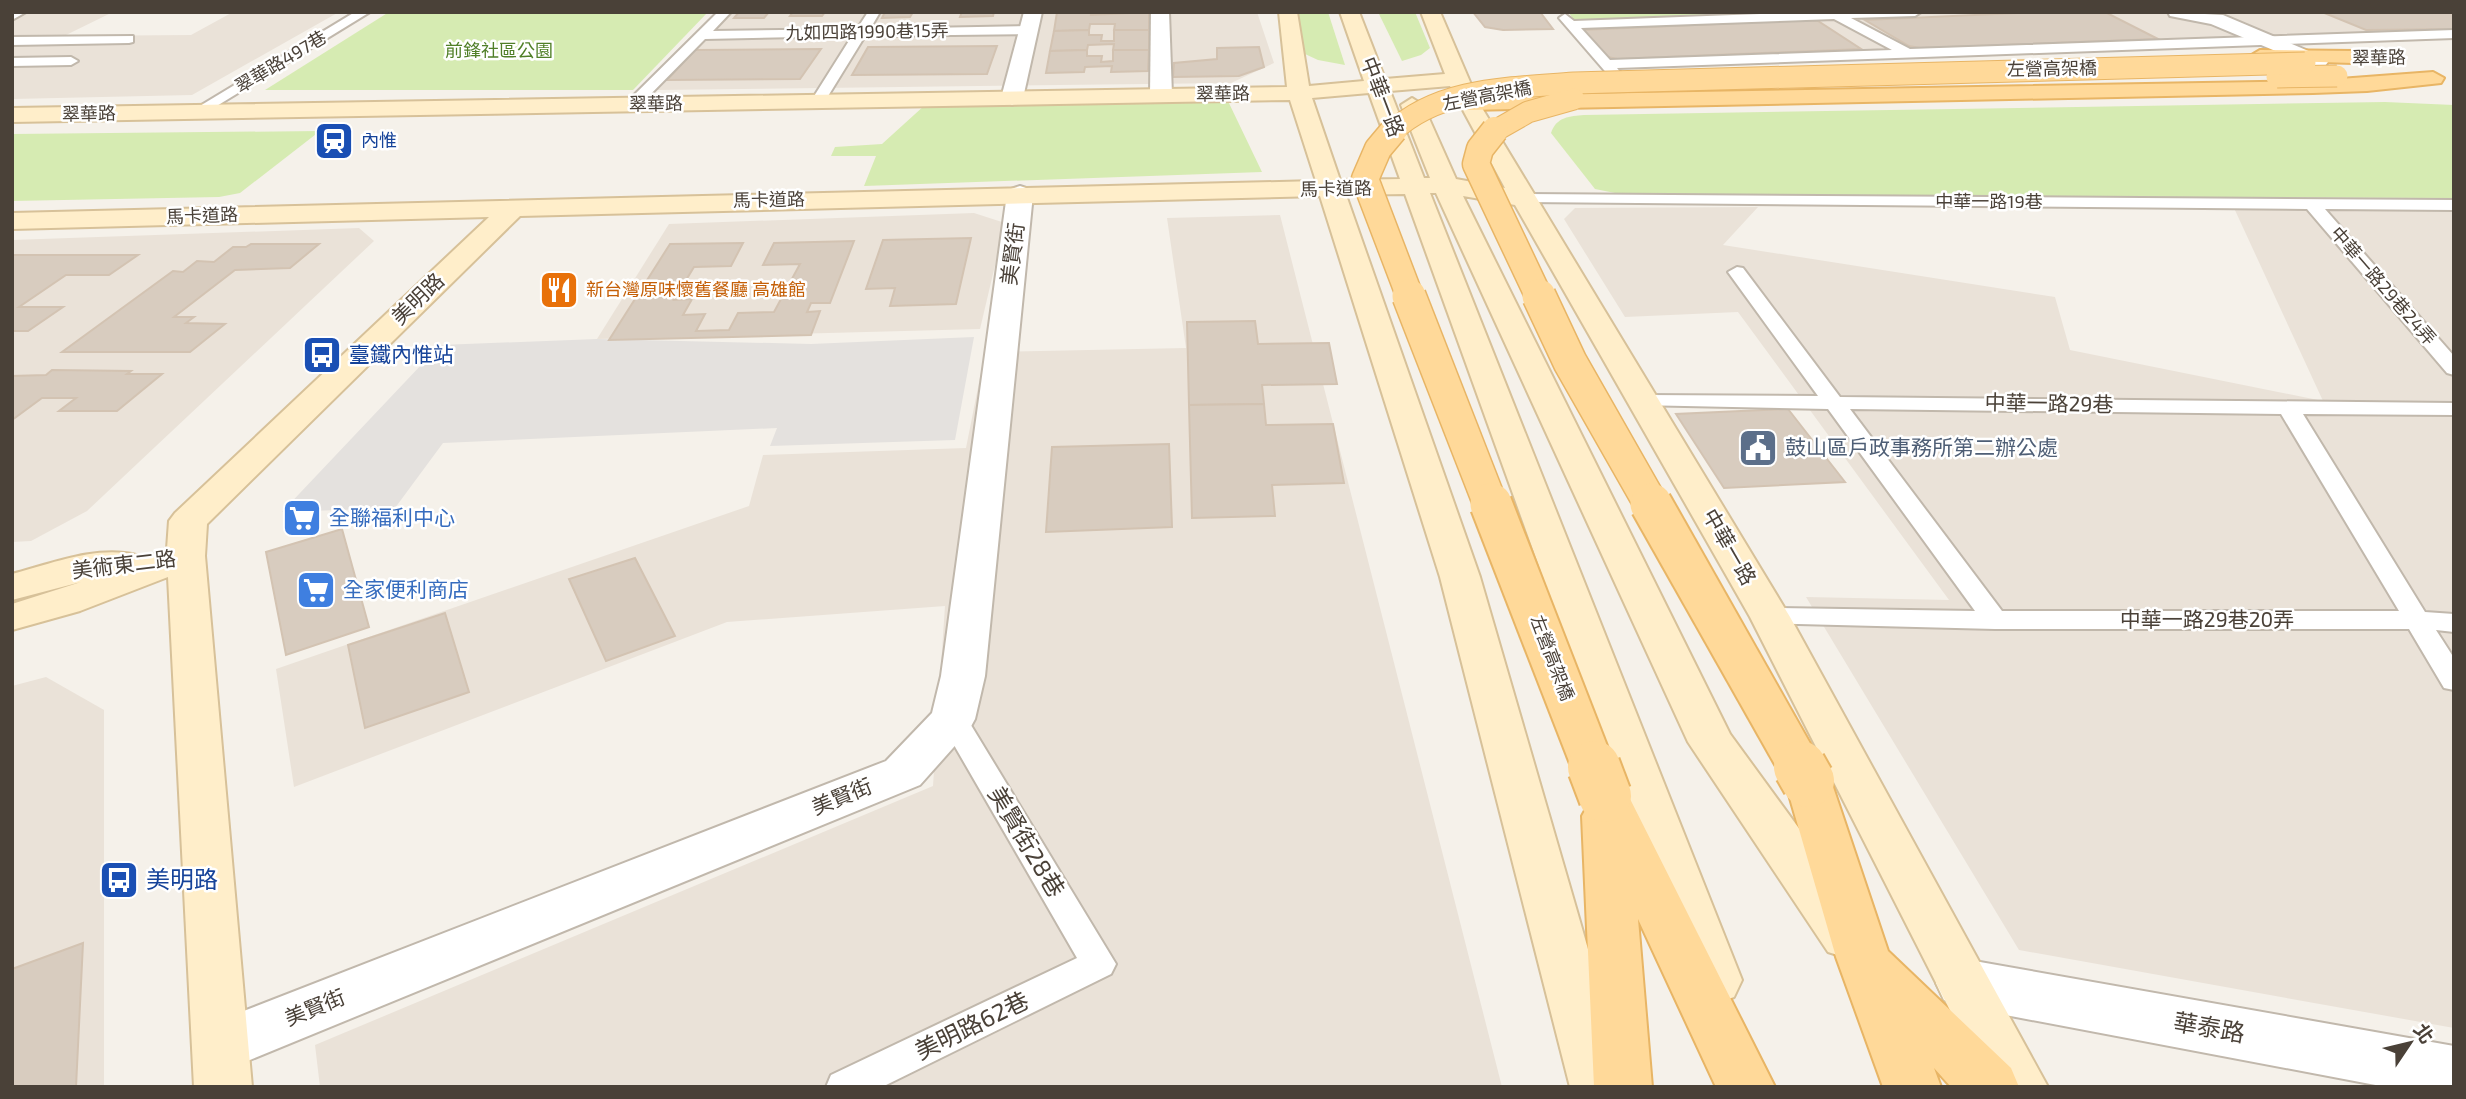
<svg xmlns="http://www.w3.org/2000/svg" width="2466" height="1099" font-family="'Exo 2','Noto Sans TC',sans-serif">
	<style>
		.residential { fill: #eae2d8 }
		.green { fill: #d6ebb2 }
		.parking { fill: #e4e1de }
		.building { fill: #d8ccbf; stroke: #d3c3b2; stroke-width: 2 }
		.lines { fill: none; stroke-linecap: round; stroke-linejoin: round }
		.lane-casing { stroke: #c1b8ac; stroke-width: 4 }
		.street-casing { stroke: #c1b8ac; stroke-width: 4 }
		.secondary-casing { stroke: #d7c199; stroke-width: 4 }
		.primary-casing { stroke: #e8b565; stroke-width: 4 }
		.lane { fill: #fff; fill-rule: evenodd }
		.street { fill: #fff; fill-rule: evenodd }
		.secondary { fill: #ffeeca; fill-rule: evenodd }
		.primary { fill: #ffd999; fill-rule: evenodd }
		.primary-bridge-far4-casing { stroke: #e8b565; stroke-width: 23; stroke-linecap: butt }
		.primary-bridge-far3-casing { stroke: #e8b565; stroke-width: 29; stroke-linecap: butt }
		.primary-bridge-far2-casing { stroke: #e8b565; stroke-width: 36; stroke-linecap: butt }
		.primary-bridge-far1-casing { stroke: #e8b565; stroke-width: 45; stroke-linecap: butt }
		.primary-bridge-casing { stroke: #e8b565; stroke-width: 56; stroke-linecap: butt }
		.primary-bridge-far4 { stroke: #ffd999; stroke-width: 21 }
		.primary-bridge-far3 { stroke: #ffd999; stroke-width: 26 }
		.primary-bridge-far2 { stroke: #ffd999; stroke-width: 33 }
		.primary-bridge-far1 { stroke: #ffd999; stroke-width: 41 }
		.primary-bridge { stroke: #ffd999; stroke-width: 52 }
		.labels { text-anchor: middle; stroke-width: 5; stroke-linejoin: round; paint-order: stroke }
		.far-street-label { font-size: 18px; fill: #4a4138; stroke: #fff }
		.far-park-label { font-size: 18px; fill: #507f28; stroke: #fff }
		.far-transit-label { font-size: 18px; fill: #164399; stroke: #fff; text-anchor: start }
		.far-food-label { font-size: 18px; fill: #c56008; stroke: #fff; text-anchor: start }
		.street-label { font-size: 21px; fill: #4a4138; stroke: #fff }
		.transit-label { font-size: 21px; fill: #164399; stroke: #fff; text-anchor: start }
		.service-label { font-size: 21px; fill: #4e5e75; stroke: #fff; text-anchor: start }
		.shop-label { font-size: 21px; fill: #366cbe; stroke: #fff; text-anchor: start }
		.near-street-label { font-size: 24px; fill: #4a4138; stroke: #fff }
		.near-transit-label { font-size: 24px; fill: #164399; stroke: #fff; text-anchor: start }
	</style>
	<rect width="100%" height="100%" fill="#f5f1ea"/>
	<g class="residential">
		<polygon points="12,12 113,12 64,36 191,35 233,12 339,12 192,95 12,99"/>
		<polygon points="733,12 1257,12 1274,63 1231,83 657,90"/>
		<polygon points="1573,12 2454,12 2454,36 1877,50 1614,61"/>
		<polygon points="2454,203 2454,1028 2019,950 1806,597 1949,600 1738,312 1625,317 1564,219 1575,208 1758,207 1723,245 2055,297 2070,350 2323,401 2234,208"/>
		<polygon points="974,213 1005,223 980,329 597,339 669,224"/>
		<polygon points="1280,215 1502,1087 320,1087 315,1045 933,786 945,606 727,622 294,787 276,669 749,506 763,455 966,448 985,352 1186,348 1167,218"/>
		<polygon points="359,228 374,241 87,511 31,541 12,542 12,240"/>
		<polygon points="46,677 104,710 104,1087 12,1087 12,686"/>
	</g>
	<g class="green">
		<polygon points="389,12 708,12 633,90 265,90"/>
		<polygon points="1295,12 1328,12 1345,65 1318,60 1305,54"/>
		<polygon points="1378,12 1415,12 1430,48 1421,55 1402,61"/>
		<polygon points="1628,12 1829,12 1576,23 1569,13"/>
		<polygon points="1227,99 1262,172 864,186 876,156 831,156 835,147 882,144 925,105"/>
		<path d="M2385 102 2454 105V198L1625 195 1595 189 1551 133C1556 117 1570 116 1584 115Z"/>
		<polygon points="320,131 240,193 219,197 12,201 12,134"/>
	</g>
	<polygon class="parking" points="974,337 955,440 770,446 777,428 443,443 395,508 282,512 440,345 597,339 811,344"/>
	<g class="building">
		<polygon points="739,12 769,12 764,18 734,18"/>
		<polygon points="793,12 825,12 822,16 790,16"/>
		<polygon points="885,12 913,12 910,17 882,18"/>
		<polygon points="962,12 994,12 993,16 960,17"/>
		<polygon points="1057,12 1092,12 1091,15 1149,12 1149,30 1114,30 1115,24 1090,24 1089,30 1054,31"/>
		<polygon points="1473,12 1540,12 1553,29 1503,30 1485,27"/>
		<polygon points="2038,12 2105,12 2158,39 1920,48 1909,46 1865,20"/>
		<polygon points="2322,12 2454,12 2454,29 2366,30"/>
		<polygon points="1809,20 1818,21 1861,49 1617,59 1608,57 1581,30"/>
		<polygon points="1089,30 1089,35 1102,35 1101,41 1114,41 1114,30 1149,30 1149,50 1113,50 1114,44 1088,45 1087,50 1050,51 1054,31"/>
		<polygon points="997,46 987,74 852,75 868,47"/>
		<polygon points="1259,47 1264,67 1239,76 1173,77 1174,63 1217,59 1217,48"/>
		<polygon points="821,49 800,79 667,80 695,50"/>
		<polygon points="1087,50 1087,56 1102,56 1101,62 1113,61 1113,50 1149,50 1148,71 1111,72 1112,66 1085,67 1084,72 1046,73 1050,51"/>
		<polygon points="971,238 956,304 890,306 895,288 866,289 883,240"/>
		<polygon points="854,241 830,303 811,303 807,312 820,311 811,335 609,340 670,244 743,243 731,266 694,267 674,300 692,299 683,315 705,314 696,331 729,330 738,313 774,312 800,264 763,265 774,243"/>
		<polygon points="251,244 319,244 290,268 235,270 174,317 194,317 186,323 225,324 190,352 62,352 173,271 183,272 197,261 214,262 233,247 246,247"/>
		<polygon points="12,255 138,255 109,275 66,275 19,307 63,307 28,331 12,331"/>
		<polygon points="1255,321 1258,344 1329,343 1337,384 1262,385 1264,404 1189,405 1187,322"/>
		<polygon points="52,370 131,371 127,374 162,374 117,411 59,411 76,398 42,398 12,420 12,376 46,375"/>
		<polygon points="1264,404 1266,425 1333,424 1344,483 1272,485 1275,516 1192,518 1189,405"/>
		<polygon points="1788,409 1845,482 1724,488 1676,414"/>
		<polygon points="1169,444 1172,527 1046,532 1052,447"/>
		<polygon points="342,529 369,627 286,655 266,552"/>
		<polygon points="635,558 675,636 606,661 569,579"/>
		<polygon points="445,613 469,692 365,728 348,645"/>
		<polygon points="83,943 76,1087 12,1087 12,969"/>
	</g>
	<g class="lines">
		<g class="lane-casing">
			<g id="lane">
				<polygon points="12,12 26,12 12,20"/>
				<polygon points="355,12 370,12 202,115 190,112"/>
				<polygon points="718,12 731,12 713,31 857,29 868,12 880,12 870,29 1031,26 1037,30 1031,34 865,36 825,101 818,105 811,101 852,36 705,39 638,107 628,107 628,101"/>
				<path d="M1812 12H1921L1915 16 1851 18 1910 49 2454 30V38L1617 68 1622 74 1615 78 1610 77 1559 18 1565 14 1574 21ZM1834 19 1892 50 1610 60 1581 28Z"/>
				<polygon points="133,36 133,42 129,43 12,45 12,37"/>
				<polygon points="12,58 71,57 78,61 71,65 12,66"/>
				<polygon points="1525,194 2454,200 2454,210 2325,209 2454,356 2454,375 2447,373 2307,209 1519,202 1517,199"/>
				<path d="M1737 267 1743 268 1840 397 2454 403V415L2303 414 2425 612 2454 614V632L2436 630 2454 658V690L2444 688 2409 629H1995L1761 623 1757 617 1761 611 1770 608 1975 611 1828 409 1637 405 1633 401 1644 395 1818 396 1728 272ZM1850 409 2281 414 2399 611H2002Z"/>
				<polygon points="953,709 963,712 1116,964 1111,974 882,1087 826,1087 831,1075 1077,958 939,719 943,712"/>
			</g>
		</g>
		<g class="street-casing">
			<g id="street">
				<polygon points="1024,12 1042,12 1023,98 1012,105 1001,98"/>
				<polygon points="1151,12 1169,12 1172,95 1161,102 1150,95"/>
				<polygon points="2168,12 2223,15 2325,58 2328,62 2325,66 2311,66 2211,24 2170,16"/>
				<polygon points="1020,186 1029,189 1033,194 985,676 975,719 969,730 920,785 240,1064 220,1072 200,1064 192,1046 200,1028 886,761 932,713 941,676 1007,194 1011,189"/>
				<polygon points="1963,959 2454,1046 2454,1087 2386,1087 1963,1007 1944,1000 1936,983 1944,966"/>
			</g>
		</g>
		<g class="secondary-casing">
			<path id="secondary" d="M1279 12H1297L1309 86 1364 81 1340 12H1359L1385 79 1445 74 1421 12H1440L1479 103 1790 617 2048 1087H1989L1750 617 1515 205 1463 196 1730 734 1866 920 1873 936 1866 952 1847 958 1828 952 1688 742 1436 193H1430L1742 980 1734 997 1715 1004 1696 997 1688 980 1405 194 1346 195 1480 577 1628 1087H1570L1440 577 1320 196 520 216 207 524 205 556 252 1087H194L168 577 80 611 12 630V604L81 582 12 600V574C50 564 97 545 136 555L139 560 167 549 169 521 175 513 489 217 12 229V213L1316 181 1290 100 12 122V108L1287 87ZM1450 86 1505 188 1456 179 1423 105 1412 98 1401 105 1430 178H1424L1390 91ZM1369 93 1400 179 1340 180 1312 98Z"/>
		</g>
		<g class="primary-casing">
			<g id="primary">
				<polygon points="2260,50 2353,51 2363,57 2353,63 2253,60 2250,56"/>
				<polygon points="2433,72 2444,78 2441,83 2367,91 2313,93 1468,110 1457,103 1468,96 2313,81"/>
				<polygon points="1808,763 1825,769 1831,781 1888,951 2011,1068 2019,1087 1951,1087 1934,1068 1941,1087 1883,1087 1836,957 1785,781 1791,769"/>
				<polygon points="1605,778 1622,783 1775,1087 1716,1087 1638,919 1652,1087 1594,1087 1582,816 1587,807 1581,796 1588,783"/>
			</g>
		</g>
		<use href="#lane" class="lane"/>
		<use href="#street" class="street"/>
		<use href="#secondary" class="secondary"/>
		<use href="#primary" class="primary"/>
		<g class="primary-bridge-far4-casing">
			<g id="primary-bridge-far4">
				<polyline points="2277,77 2337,76"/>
				<path d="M1392 132C1439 87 1513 88 1574 83L2305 63"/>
				<polyline points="1493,132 1528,112 1574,99"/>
			</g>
		</g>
		<g class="primary-bridge-far3-casing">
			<g id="primary-bridge-far3">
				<polyline points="1394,130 1378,149 1365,179 1410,297"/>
				<polyline points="1495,130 1480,149 1476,164 1539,297"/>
			</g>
		</g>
		<g class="primary-bridge-far2-casing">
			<g id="primary-bridge-far2">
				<polyline points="1409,296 1491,506"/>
				<polyline points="1539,296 1570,362 1652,506"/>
			</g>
		</g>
		<g class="primary-bridge-far1-casing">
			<g id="primary-bridge-far1">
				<polyline points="1491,504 1594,769"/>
				<polyline points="1651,504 1801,769"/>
			</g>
		</g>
		<g class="primary-bridge-casing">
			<g id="primary-bridge">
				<polyline points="1594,767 1605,796"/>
				<polyline points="1800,767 1808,781"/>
			</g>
		</g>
		<use href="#primary-bridge-far4" class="primary-bridge-far4"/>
		<use href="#primary-bridge-far3" class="primary-bridge-far3"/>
		<use href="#primary-bridge-far2" class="primary-bridge-far2"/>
		<use href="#primary-bridge-far1" class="primary-bridge-far1"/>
		<use href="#primary-bridge" class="primary-bridge"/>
	</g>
	<defs>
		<g id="station-square" transform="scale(2.0125)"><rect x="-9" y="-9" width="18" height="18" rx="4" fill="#1a4fb4" stroke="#fff"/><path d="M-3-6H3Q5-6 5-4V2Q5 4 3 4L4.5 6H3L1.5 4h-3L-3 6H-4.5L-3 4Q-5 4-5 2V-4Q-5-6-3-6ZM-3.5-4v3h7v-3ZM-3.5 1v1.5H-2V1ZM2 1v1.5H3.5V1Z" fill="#fff"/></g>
		<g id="restaurant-square" transform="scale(2.0125)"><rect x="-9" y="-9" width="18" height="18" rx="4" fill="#e8710a" stroke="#fff"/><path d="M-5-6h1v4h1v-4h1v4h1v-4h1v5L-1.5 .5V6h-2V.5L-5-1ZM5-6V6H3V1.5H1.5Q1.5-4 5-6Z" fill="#fff"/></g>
		<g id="bus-square" transform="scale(2.0125)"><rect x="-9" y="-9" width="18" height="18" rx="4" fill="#1a4fb4" stroke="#fff"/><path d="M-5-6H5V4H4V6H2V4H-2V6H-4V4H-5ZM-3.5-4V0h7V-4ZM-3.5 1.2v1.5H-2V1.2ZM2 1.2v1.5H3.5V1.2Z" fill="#fff"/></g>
		<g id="civic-square" transform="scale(2.0125)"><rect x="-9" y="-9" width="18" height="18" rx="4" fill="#5c6f8a" stroke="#fff"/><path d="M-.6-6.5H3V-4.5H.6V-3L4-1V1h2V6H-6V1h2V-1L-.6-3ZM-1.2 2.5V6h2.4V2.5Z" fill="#fff"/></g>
		<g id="supermarket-square" transform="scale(2.0125)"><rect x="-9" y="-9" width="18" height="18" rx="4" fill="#3f7fe0" stroke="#fff"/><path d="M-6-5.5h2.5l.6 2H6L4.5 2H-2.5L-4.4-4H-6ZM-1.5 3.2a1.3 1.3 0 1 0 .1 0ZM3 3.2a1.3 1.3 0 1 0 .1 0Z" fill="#fff"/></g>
	</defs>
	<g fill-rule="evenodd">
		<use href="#station-square" x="334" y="141"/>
		<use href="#restaurant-square" x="559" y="290"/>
		<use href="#bus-square" x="322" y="355"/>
		<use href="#civic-square" x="1758" y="448"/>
		<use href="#supermarket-square" x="302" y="518"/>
		<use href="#supermarket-square" x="316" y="590"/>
		<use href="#bus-square" x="119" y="880"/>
	</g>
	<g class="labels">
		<g class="far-street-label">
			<text transform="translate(867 32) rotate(-1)" y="6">九如四路1990巷15弄</text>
			<text transform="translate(2379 58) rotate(-1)" y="6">翠華路</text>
			<text transform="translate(281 62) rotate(-31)" y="6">翠華路497巷</text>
			<text transform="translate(2052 69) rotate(-1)" y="6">左營高架橋</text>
			<text transform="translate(1223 94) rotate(-1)" y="6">翠華路</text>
			<text transform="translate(1487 96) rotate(-11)" y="6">左營高架橋</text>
			<text transform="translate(656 104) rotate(-1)" y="6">翠華路</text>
			<text transform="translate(89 114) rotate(-1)" y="6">翠華路</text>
			<text transform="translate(1336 189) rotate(-1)" y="6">馬卡道路</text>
			<text transform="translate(769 200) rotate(-1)" y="6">馬卡道路</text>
			<text x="1989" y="208">中華一路19巷</text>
			<text transform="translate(202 216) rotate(-2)" y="6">馬卡道路</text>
			<text transform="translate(2383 286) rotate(49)" y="6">中華一路29巷24弄</text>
			<text transform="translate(1552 658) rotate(69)" y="6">左營高架橋</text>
		</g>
		<g class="far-park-label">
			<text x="499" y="57">前鋒社區公園</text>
		</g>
		<g class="far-transit-label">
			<text x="361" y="147">內惟</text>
		</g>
		<g class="far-food-label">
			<text x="586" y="296">新台灣原味懷舊餐廳 高雄館</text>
		</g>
		<g class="street-label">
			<text transform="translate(1382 97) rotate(69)" y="7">中華一路</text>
			<text transform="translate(1013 254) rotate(-83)" y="7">美賢街</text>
			<text transform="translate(418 299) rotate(-44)" y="7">美明路</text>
			<text transform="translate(2049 404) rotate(1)" y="7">中華一路29巷</text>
			<text transform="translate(1729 547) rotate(60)" y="7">中華一路</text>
			<text transform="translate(124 565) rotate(-7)" y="7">美術東二路</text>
			<text x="2207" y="627">中華一路29巷20弄</text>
			<text transform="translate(842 797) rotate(-22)" y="7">美賢街</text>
			<text transform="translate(315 1008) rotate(-22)" y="7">美賢街</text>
		</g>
		<g class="transit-label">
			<text x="349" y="362">臺鐵內惟站</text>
		</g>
		<g class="service-label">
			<text x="1785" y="455">鼓山區戶政事務所第二辦公處</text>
		</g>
		<g class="shop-label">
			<text x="329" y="525">全聯福利中心</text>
			<text x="343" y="597">全家便利商店</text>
		</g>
		<g class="near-street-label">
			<text transform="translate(1026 842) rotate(59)" y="8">美賢街28巷</text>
			<text transform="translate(972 1026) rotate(-26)" y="8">美明路62巷</text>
			<text transform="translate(2209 1028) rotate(10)" y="8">華泰路</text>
		</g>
		<g class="near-transit-label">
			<text x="146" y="888">美明路</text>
		</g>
	</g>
	<rect width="2466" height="1099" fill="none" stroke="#4a4138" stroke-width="28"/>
	<g transform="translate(2410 1043) rotate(55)" stroke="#ffffff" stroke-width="5" paint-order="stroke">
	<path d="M0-5L12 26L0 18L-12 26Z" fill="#4a4138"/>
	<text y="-10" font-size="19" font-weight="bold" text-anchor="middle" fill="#4a4138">北</text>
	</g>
</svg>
